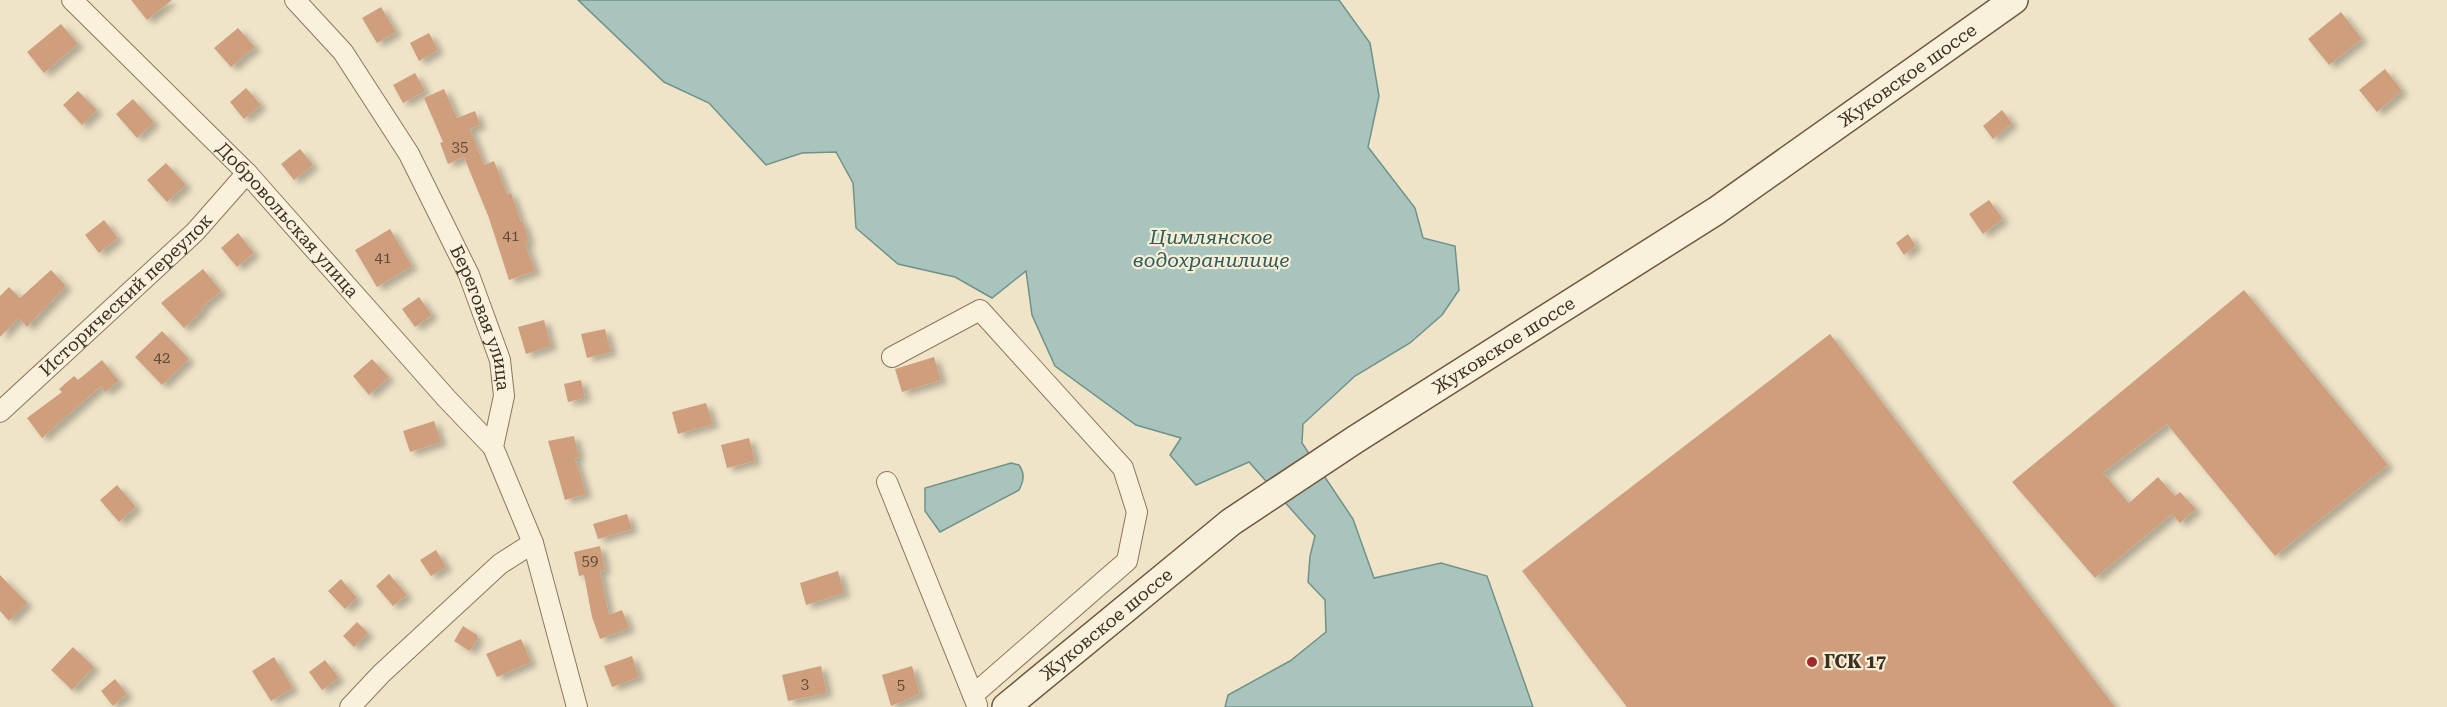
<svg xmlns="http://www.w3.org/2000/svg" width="2447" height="707" font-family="'Roboto Serif',serif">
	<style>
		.water { fill: #a9c4bc; stroke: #6f938a; stroke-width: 1.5 }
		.building { fill: #cf9f7d; filter: url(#shadow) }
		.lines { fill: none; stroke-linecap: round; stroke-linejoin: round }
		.street-casing { stroke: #8d765c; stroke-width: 22 }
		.secondary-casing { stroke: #6f573f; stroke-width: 30 }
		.street { stroke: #faf1dc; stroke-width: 20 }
		.secondary { stroke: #faf1dc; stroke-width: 27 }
		.poi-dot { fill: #9e2a2b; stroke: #f7eed8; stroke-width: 2 }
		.labels { text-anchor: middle; stroke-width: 4.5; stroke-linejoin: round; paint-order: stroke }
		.number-label { font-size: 15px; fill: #624a37 }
		.street-label { font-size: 18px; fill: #3d2e20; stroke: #f7eed8 }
		.poi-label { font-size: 18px; font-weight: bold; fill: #3d2e20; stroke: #f7eed8; text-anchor: start }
		.water-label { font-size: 20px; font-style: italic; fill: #2f5d5a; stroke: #f7eed8 }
	</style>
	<defs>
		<filter id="shadow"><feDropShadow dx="6" dy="4" stdDeviation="3" flood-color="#0004"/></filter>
	</defs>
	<rect width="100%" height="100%" fill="#f0e4c8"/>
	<g class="water">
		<polygon points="578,0 1339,0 1370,43 1379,96 1368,147 1415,208 1423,238 1455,246 1459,290 1442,315 1410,343 1355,376 1303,424 1302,443 1353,519 1374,578 1441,563 1487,576 1533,707 1225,707 1228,695 1290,661 1326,632 1325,600 1308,582 1310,556 1315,536 1249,462 1196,485 1170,455 1181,438 1136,425 1055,366 1032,315 1026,271 992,298 955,277 898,264 856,228 853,183 836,152 802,153 766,165 709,103 664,82"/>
		<path d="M1011 463 1019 465C1025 474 1024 480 1019 490L940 532 925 511V488Z"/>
	</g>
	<g class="building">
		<polygon points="131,0 172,0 147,20"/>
		<polygon points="381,7 396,32 377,43 362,18"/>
		<polygon points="2341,12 2362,39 2329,65 2308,39"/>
		<polygon points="61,24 78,44 44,73 27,52"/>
		<polygon points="238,28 255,47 231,67 214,48"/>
		<polygon points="429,33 438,50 419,61 410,43"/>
		<polygon points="2385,69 2402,91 2377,112 2359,90"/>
		<polygon points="415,73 425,91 403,103 393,85"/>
		<polygon points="246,88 261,105 244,119 230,102"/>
		<polygon points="444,89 457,118 475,111 480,125 470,129 484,165 494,161 507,194 511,193 521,222 523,222 529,242 525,243 535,271 509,280 489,218 464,157 448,164 440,143 443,142 424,98"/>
		<polygon points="78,91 97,110 82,125 63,105"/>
		<polygon points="133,99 154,122 137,138 116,114"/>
		<polygon points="2002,110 2012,123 1993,139 1983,126"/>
		<polygon points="300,149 313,165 294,180 281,164"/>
		<polygon points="166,163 186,185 167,202 147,180"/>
		<polygon points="1989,200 2003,219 1983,234 1969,214"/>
		<polygon points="104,220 118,238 99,253 85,235"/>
		<polygon points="390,229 412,266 377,287 355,250"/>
		<polygon points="238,233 254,253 237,267 221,248"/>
		<polygon points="1908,234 1916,246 1904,255 1896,243"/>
		<polygon points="203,269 221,291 201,308 203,310 184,328 161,303"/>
		<polygon points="51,270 66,286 27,327 19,318 0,337 0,296 9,287 20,298"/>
		<polygon points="2244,290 2388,465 2275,556 2167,424 2103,473 2129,503 2158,477 2175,496 2180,492 2196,509 2180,523 2172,514 2095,578 2012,482"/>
		<polygon points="419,297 432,315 415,327 402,309"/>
		<polygon points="544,320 551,346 526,354 518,327"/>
		<polygon points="605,329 611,352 587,358 581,334"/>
		<polygon points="162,331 189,359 162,385 135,357"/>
		<polygon points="1830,334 2115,707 1627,707 1522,571"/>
		<polygon points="934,357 941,380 902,392 895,369"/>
		<polygon points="372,359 389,377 369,395 353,376"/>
		<polygon points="102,360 119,381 105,392 101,386 42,438 27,418 62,392 59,389 74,376 78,380"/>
		<polygon points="581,380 585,398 568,402 564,384"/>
		<polygon points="706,403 713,424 678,434 672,412"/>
		<polygon points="434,421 441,442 410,452 403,431"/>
		<polygon points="574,436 579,457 575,458 586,494 565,500 548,441"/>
		<polygon points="749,438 755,461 727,468 721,445"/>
		<polygon points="117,485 136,507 119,522 100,500"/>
		<polygon points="627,514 632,529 598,539 593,524"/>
		<polygon points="600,546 605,570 600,571 609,615 622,610 629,628 600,639 592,617 584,575 579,576 574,552"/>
		<polygon points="436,550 446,567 431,576 420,560"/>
		<polygon points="838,571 844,593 806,605 800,583"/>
		<polygon points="389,574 407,595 393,606 376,586"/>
		<polygon points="0,575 27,603 9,621 0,611"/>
		<polygon points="341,579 357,598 345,609 328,591"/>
		<polygon points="357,622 368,633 354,647 343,636"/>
		<polygon points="463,626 477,635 477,640 470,651 454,641"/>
		<polygon points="521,639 531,662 497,677 486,654"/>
		<polygon points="73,647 94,667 72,690 51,670"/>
		<polygon points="632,656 639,677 612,687 604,666"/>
		<polygon points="274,657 293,688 271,701 252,671"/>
		<polygon points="325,660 339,678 322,690 309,672"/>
		<polygon points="821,666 827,693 788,701 782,675"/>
		<polygon points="912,666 920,694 891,706 882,675"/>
		<polygon points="115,679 127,694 113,706 101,691"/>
	</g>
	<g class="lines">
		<g class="street-casing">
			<g id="street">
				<path id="s1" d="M72 0 247 173 447 399 493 447"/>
				<path id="s2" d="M295 0 343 52 409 154 469 275 500 360 504 396 493 447 533 543 577 707"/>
				<polyline points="892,357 980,310 1123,468 1137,512 1127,561 973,695"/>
				<path id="s3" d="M0 412 195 232 247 173"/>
				<polyline points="887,482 977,705"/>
				<polyline points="350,707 381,674 500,564 533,543"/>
			</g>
		</g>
		<g class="secondary-casing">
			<g id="secondary">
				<path id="s4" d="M1006 707 1231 522 1356 439 1716 211 2014 0"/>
			</g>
		</g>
		<use href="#street" class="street"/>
		<use href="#secondary" class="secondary"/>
	</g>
	<circle class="poi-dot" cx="1812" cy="662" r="6"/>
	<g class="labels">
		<g class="number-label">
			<text x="460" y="152">35</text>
			<text x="511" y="241">41</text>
			<text x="383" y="263">41</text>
			<text x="162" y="363">42</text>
			<text x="590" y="566">59</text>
			<text x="805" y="689">3</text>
			<text x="901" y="690">5</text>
		</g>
		<g class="street-label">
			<text dy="6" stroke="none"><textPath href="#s4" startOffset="1102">Жуковское шоссе</textPath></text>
			<text dy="6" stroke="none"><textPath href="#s1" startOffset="308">Добровольская улица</textPath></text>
			<text dy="6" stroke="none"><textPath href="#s3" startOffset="172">Исторический переулок</textPath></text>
			<text dy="6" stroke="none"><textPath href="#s2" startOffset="372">Береговая улица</textPath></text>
			<text dy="6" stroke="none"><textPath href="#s4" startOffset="616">Жуковское шоссе</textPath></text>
			<text dy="6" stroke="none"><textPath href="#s4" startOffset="130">Жуковское шоссе</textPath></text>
		</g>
		<g class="poi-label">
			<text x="1824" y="668">ГСК 17</text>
		</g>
		<g class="water-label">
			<text x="1211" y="244">Цимлянское<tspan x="1211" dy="23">водохранилище</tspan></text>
		</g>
	</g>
</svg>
